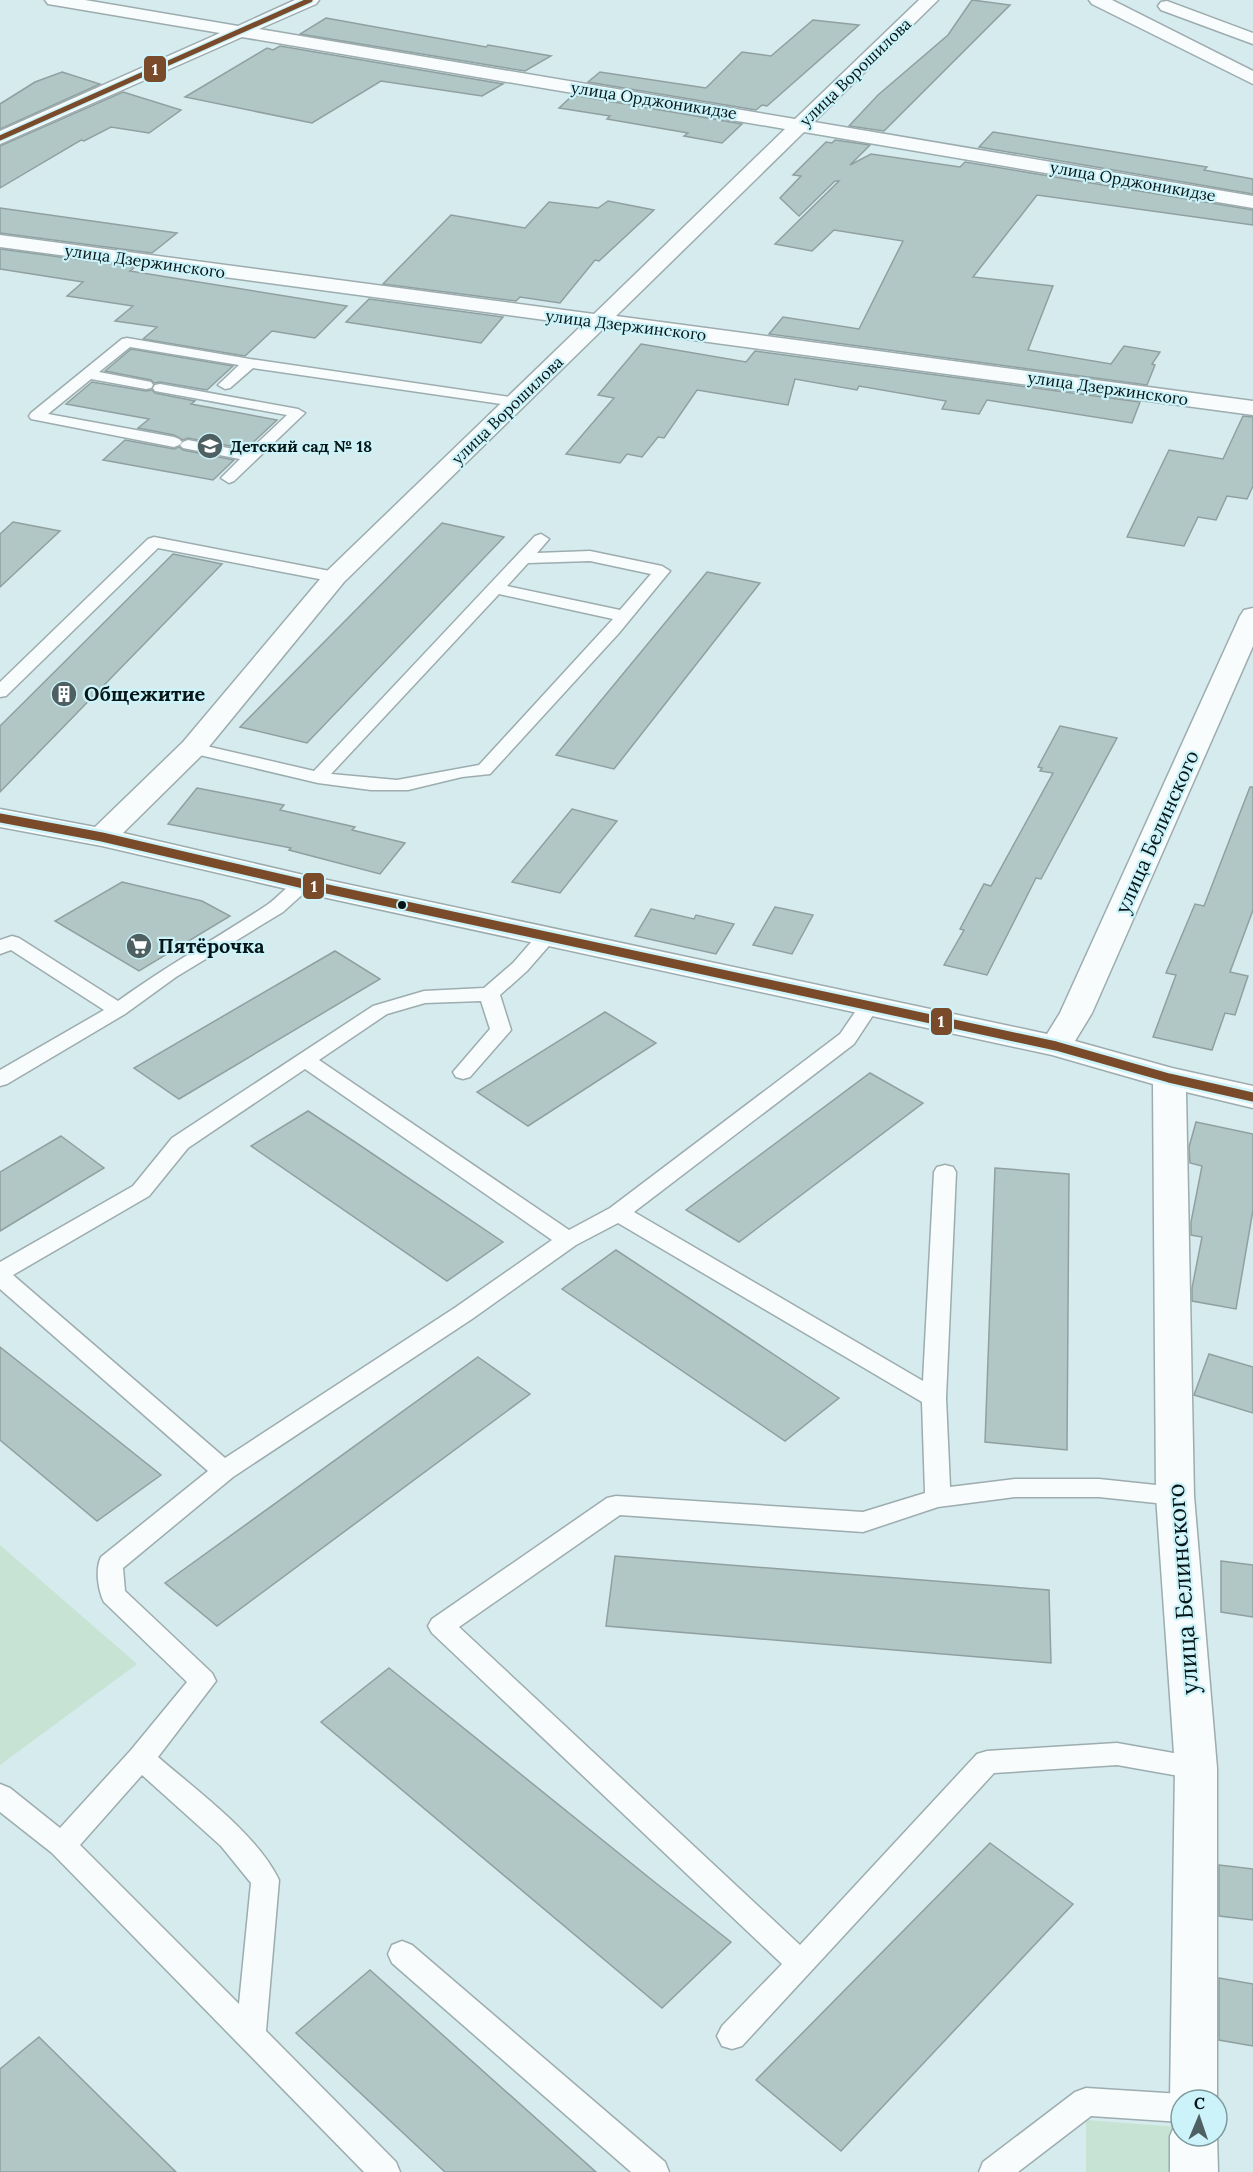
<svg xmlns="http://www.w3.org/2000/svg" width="1253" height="2172" font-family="Lora,serif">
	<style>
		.green { fill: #c6e3d4 }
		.building { fill: #b1c7c5; stroke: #90a0a0; stroke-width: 1.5 }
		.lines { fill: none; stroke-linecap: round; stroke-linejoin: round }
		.lane-casing { stroke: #9cacaf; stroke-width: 3 }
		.street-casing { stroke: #9cacaf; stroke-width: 3 }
		.secondary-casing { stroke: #9cacaf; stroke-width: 3 }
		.lane { fill: #f9fcfc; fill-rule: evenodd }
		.street { fill: #f9fcfc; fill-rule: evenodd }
		.secondary { fill: #f9fcfc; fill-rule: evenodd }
		.bus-1-far1-casing { stroke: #cbf3f9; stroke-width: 8 }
		.bus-1-casing { stroke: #cbf3f9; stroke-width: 14 }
		.bus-1-far1 { stroke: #7a4b2a; stroke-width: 5 }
		.bus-1 { stroke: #7a4b2a; stroke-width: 9 }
		.bus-dot { fill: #061517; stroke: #cbf3f9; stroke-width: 2 }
		.labels { text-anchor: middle; stroke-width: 4.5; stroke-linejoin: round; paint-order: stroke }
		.far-street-label { font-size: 16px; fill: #061517; stroke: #cbf3f9 }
		.far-poi-label { font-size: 16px; font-weight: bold; fill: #061517; stroke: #cbf3f9; text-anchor: start }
		.poi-label { font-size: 20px; font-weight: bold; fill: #061517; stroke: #cbf3f9; text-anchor: start }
		.street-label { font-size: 20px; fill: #061517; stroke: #cbf3f9 }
		.near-street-label { font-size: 24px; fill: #061517; stroke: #cbf3f9 }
		.line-badge { stroke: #cbf3f9; stroke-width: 2 }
		.badge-label { font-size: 16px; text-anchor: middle; font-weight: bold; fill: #fff }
	</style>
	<rect width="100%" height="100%" fill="#d6ebee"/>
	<g class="green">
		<polygon points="0,1545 137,1664 0,1765"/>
		<polygon points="1086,2120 1179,2127 1179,2172 1086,2172"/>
	</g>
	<g class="building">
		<polygon points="972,0 1010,5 884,131 849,126 878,95 948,35"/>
		<polygon points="326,18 486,47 488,45 551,56 525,71 300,34"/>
		<polygon points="813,20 859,25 767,106 762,105 756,110 588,82 600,72 706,88 742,52 771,56"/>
		<polygon points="280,46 503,84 482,96 381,81 312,123 185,97 267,48 273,50"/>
		<polygon points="62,72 100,84 0,129 0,104 35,82"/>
		<polygon points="123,92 181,110 149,133 111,127 84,141 81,140 0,188 0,146"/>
		<polygon points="573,95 742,124 722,143 684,136 688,133 607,119 610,116 559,108"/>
		<polygon points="993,132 1207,167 1204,170 1253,179 1253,194 979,147"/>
		<polygon points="835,140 870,145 850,165 871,154 960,167 965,162 1253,210 1253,225 1037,195 973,277 1053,286 1028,350 1111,364 1124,346 1160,352 1152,364 1155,365 1147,385 769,334 783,317 859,329 903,241 834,230 812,251 775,244 839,181 835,181 799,216 780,198 801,176 793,175 826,142 832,143"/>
		<polygon points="608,201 654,210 599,261 595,260 560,303 520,297 516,301 383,284 451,215 525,228 549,202 598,208"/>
		<polygon points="0,208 177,233 152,253 0,233"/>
		<polygon points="0,249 135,267 130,271 347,306 315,338 272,331 245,356 143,339 157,327 115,321 133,306 67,296 83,282 0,269"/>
		<polygon points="369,299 503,317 481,343 346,322"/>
		<polygon points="641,344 746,362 755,351 1140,402 1132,423 987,400 979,414 942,409 946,401 859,386 857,390 795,379 788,405 697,390 664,438 658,437 642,457 627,454 620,463 566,454 614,398 598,395"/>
		<polygon points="131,349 233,366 207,390 160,382 154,383 151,380 105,371"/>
		<polygon points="92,382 146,391 152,390 155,393 195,401 191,404 277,420 246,449 188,438 183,440 174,435 138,428 149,419 66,404"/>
		<polygon points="1243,416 1253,417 1253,486 1247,499 1227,496 1216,520 1198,517 1184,546 1127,537 1169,450 1223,459"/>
		<polygon points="125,440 174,449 179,447 183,450 234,460 213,480 103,460"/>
		<polygon points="13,522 60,531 0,587 0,534"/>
		<polygon points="442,523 504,537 307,743 240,727"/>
		<polygon points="173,554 222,564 0,792 0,726"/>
		<polygon points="707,572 760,583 614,769 556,755"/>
		<polygon points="1060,726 1117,738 1041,879 1036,878 987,975 944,965 964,930 960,929 984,884 991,886 1053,773 1040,771 1042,768 1038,767"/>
		<polygon points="1250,787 1253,787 1253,910 1230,972 1248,976 1235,1015 1225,1013 1212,1050 1153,1037 1176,975 1166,973 1195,904 1204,906"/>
		<polygon points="197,788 284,805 280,810 355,827 352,830 405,843 380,874 289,850 291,848 168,824"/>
		<polygon points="572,809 617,821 560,893 512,882"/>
		<polygon points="122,882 202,901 230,916 139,971 55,921"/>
		<polygon points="775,907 813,915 792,954 753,945"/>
		<polygon points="651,909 694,919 696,915 734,924 716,954 635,936"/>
		<polygon points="335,951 380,979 179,1099 134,1068"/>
		<polygon points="605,1012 656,1043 528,1126 477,1092"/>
		<polygon points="870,1073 923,1103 739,1242 686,1210"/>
		<polygon points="308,1111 355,1142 503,1242 447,1281 251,1146"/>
		<polygon points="1196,1122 1253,1134 1253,1210 1236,1309 1192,1301 1192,1288 1202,1237 1191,1235 1191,1222 1202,1166 1190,1163 1189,1147"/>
		<polygon points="61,1136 104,1168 0,1231 0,1172"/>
		<polygon points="995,1168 1069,1174 1067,1450 985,1442"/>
		<polygon points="616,1250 725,1322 839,1398 785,1441 562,1289"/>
		<polygon points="0,1347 57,1392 161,1475 97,1521 0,1440"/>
		<polygon points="1209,1354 1253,1367 1253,1413 1194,1395"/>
		<polygon points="478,1357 530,1394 217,1626 165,1583"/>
		<polygon points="615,1556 1049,1590 1051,1663 606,1626"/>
		<polygon points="1221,1561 1253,1565 1253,1617 1221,1612"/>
		<polygon points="389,1668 657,1884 731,1942 662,2008 321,1722"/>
		<polygon points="990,1843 1073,1904 841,2151 756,2080"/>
		<polygon points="1219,1865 1253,1869 1253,1920 1219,1916"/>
		<polygon points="370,1970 596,2172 445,2172 296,2033"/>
		<polygon points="1219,1978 1253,1984 1253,2046 1219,2040"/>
		<polygon points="39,2037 176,2172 0,2172 0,2069"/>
	</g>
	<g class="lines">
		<g class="lane-casing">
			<g id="lane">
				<polygon points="127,338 250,359 516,398 523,402 516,406 253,368 230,388 225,389 218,385 239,365 130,347 99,372 151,382 153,385 151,388 146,389 91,379 48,414 174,437 179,439 182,442 179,445 174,447 31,419 29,416 31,413 122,339"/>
				<polygon points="160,384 298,409 305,413 234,481 229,483 221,478 240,459 183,448 180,445 183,442 188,440 248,452 287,415 155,391 153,388 155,385"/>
				<path d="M541 534 549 539 537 553 590 551 662 566 670 571 619 633 490 774 462 777 408 790H371L318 783 187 752 184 748 187 744 193 743 314 771 535 536ZM590 561 651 574 620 610 507 586 528 563ZM499 594 613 619 479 765 397 780 331 774Z"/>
				<polygon points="154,537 335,572 343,577 335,582 158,548 6,696 0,697 0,682 148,539"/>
				<path d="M304 878 311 880 314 884 283 912 176 977 125 1014 7 1084 0 1086V1070L104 1010 11 950 0 954V940L12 936 19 938 118 1001C166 966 217 938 267 905 279 897 289 882 304 878Z"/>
				<path d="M547 930 554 932 557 936 554 940 527 971 500 995 511 1030 470 1077 463 1079 456 1077 453 1072 490 1029 481 1001 425 1003 387 1014 319 1060 569 1230 610 1208 840 1034 862 1002 869 1000 876 1002 879 1006 854 1044 634 1212 923 1381 934 1172 937 1167 945 1165 953 1167 956 1172 946 1398 950 1487 1015 1479H1099L1175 1487 1184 1489 1187 1496 1184 1503 1175 1505 1099 1497H1015L938 1507 863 1532 620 1515 459 1627 800 1945 977 1754 987 1751 1117 1743 1196 1757 1206 1760 1210 1768 1206 1776 1196 1779 1117 1765 994 1773 742 2046 732 2049 722 2046 717 2036 722 2026 782 1964 432 1633 428 1626 432 1619 607 1498 616 1496 863 1512 925 1493 922 1402 618 1223 576 1245 472 1319 233 1477 123 1568 125 1591 212 1673 216 1681 158 1757C196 1790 257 1834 279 1880L266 2031 396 2162 400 2172H364L52 1853 0 1812V1784L10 1788 60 1828 131 1750 187 1682 104 1602C98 1590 95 1569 101 1557L208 1471 0 1289V1262L133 1186 172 1138 373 1006 424 991 484 988 513 963 540 932ZM305 1069 552 1240 456 1307 225 1458 13 1275 149 1196 188 1148ZM142 1775 221 1846 251 1883 239 2004 80 1845Z"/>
				<polygon points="402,1941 412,1945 665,2162 669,2172 631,2172 392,1963 388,1954 392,1945"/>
				<polygon points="1086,2088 1181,2094 1193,2100 1181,2100 1181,2122 1091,2116 1018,2172 979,2172 983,2162 1075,2092"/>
			</g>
		</g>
		<g class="street-casing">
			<g id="street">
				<polygon points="45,0 85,0 238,26 295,0 319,0 316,4 259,29 795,119 919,0 938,0 814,122 1253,196 1253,208 804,132 616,316 1253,401 1253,415 604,328 344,582 203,754 123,833 304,875 1047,1034 1060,1013 1240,616 1244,610 1253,608 1253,646 1092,1013 1075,1041 1172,1068 1253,1086 1253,1108 1186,1092 1194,1496 1217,1768 1217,2102 1181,2100 1181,2117 1177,2116 1170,2100 1175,1768 1156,1496 1153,1084 1052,1055 304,893 102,846 0,827 0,809 95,827 183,742 326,572 582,325 0,247 0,235 594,314 785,129 242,37 0,144 0,131 220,33 54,5 48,4"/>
				<polygon points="1167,1 1253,33 1253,44 1161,10 1158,6 1161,2"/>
				<polygon points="1181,2119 1181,2136 1217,2136 1217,2134 1218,2172 1170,2172 1170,2136 1177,2120"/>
			</g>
		</g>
		<g class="secondary-casing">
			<polygon id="secondary" points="1089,0 1112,0 1253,71 1253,84 1092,4"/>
		</g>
		<use href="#lane" class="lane"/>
		<use href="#street" class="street"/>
		<use href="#secondary" class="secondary"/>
		<g class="bus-1-far1-casing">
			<polyline id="bus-1-far1" points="0,138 310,0"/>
		</g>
		<g class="bus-1-casing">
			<polyline id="bus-1" points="0,818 102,837 304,884 1056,1046 1169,1078 1253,1097"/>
		</g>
		<use href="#bus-1-far1" class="bus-1-far1"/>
		<use href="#bus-1" class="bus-1"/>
	</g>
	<defs>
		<g id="school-disc" transform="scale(1.35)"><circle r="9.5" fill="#4f6062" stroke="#cbf3f9"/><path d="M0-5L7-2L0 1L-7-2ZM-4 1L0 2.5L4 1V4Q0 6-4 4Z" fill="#fff"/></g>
		<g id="building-disc" transform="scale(1.35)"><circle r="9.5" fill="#4f6062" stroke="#cbf3f9"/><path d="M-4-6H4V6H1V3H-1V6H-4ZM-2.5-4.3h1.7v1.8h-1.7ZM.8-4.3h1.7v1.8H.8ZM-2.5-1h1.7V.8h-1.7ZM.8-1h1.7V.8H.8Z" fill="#fff"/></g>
		<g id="supermarket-disc" transform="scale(1.35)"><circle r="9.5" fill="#4f6062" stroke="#cbf3f9"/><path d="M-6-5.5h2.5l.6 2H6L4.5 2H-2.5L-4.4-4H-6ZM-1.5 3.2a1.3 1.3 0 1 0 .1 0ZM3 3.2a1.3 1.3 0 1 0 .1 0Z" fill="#fff"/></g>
	</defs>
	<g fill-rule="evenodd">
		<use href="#school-disc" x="210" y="446"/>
		<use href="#building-disc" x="64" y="694"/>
		<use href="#supermarket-disc" x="139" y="946"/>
	</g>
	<circle class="bus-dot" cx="402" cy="905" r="5"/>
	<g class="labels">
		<g class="far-street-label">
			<text transform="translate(855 72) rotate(-44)" y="6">улица Ворошилова</text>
			<text transform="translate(654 100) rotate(9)" y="6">улица Орджоникидзе</text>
			<text transform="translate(1133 181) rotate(10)" y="6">улица Орджоникидзе</text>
			<text transform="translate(145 261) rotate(8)" y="6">улица Дзержинского</text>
			<text transform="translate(626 325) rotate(7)" y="6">улица Дзержинского</text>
			<text transform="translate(1108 388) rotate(8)" y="6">улица Дзержинского</text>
			<text transform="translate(507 410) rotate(-44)" y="6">улица Ворошилова</text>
		</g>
		<g class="far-poi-label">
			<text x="230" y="452">Детский сад № 18</text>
		</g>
		<g class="poi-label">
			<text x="84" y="701">Общежитие</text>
			<text x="158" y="953">Пятёрочка</text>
		</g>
		<g class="street-label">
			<text transform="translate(1157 832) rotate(-66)" y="7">улица Белинского</text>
		</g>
		<g class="near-street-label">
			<text transform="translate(1183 1589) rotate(-94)" y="8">улица Белинского</text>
		</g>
	</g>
	<g class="line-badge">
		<rect x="143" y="55" width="24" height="28" rx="6" fill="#7a4b2a"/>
		<rect x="302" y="872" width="23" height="28" rx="6" fill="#7a4b2a"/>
		<rect x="930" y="1007" width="23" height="29" rx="6" fill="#7a4b2a"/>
	</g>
	<g class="badge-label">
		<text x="155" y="75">1</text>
		<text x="314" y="892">1</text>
		<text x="941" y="1027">1</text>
	</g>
	<g transform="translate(1199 2118) rotate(2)"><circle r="28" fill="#cbf3f9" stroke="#7c9a9f" stroke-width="1.5"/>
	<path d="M0-4.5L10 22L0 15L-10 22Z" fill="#4f6062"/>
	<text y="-9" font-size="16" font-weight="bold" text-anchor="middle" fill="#061517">С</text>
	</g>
</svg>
